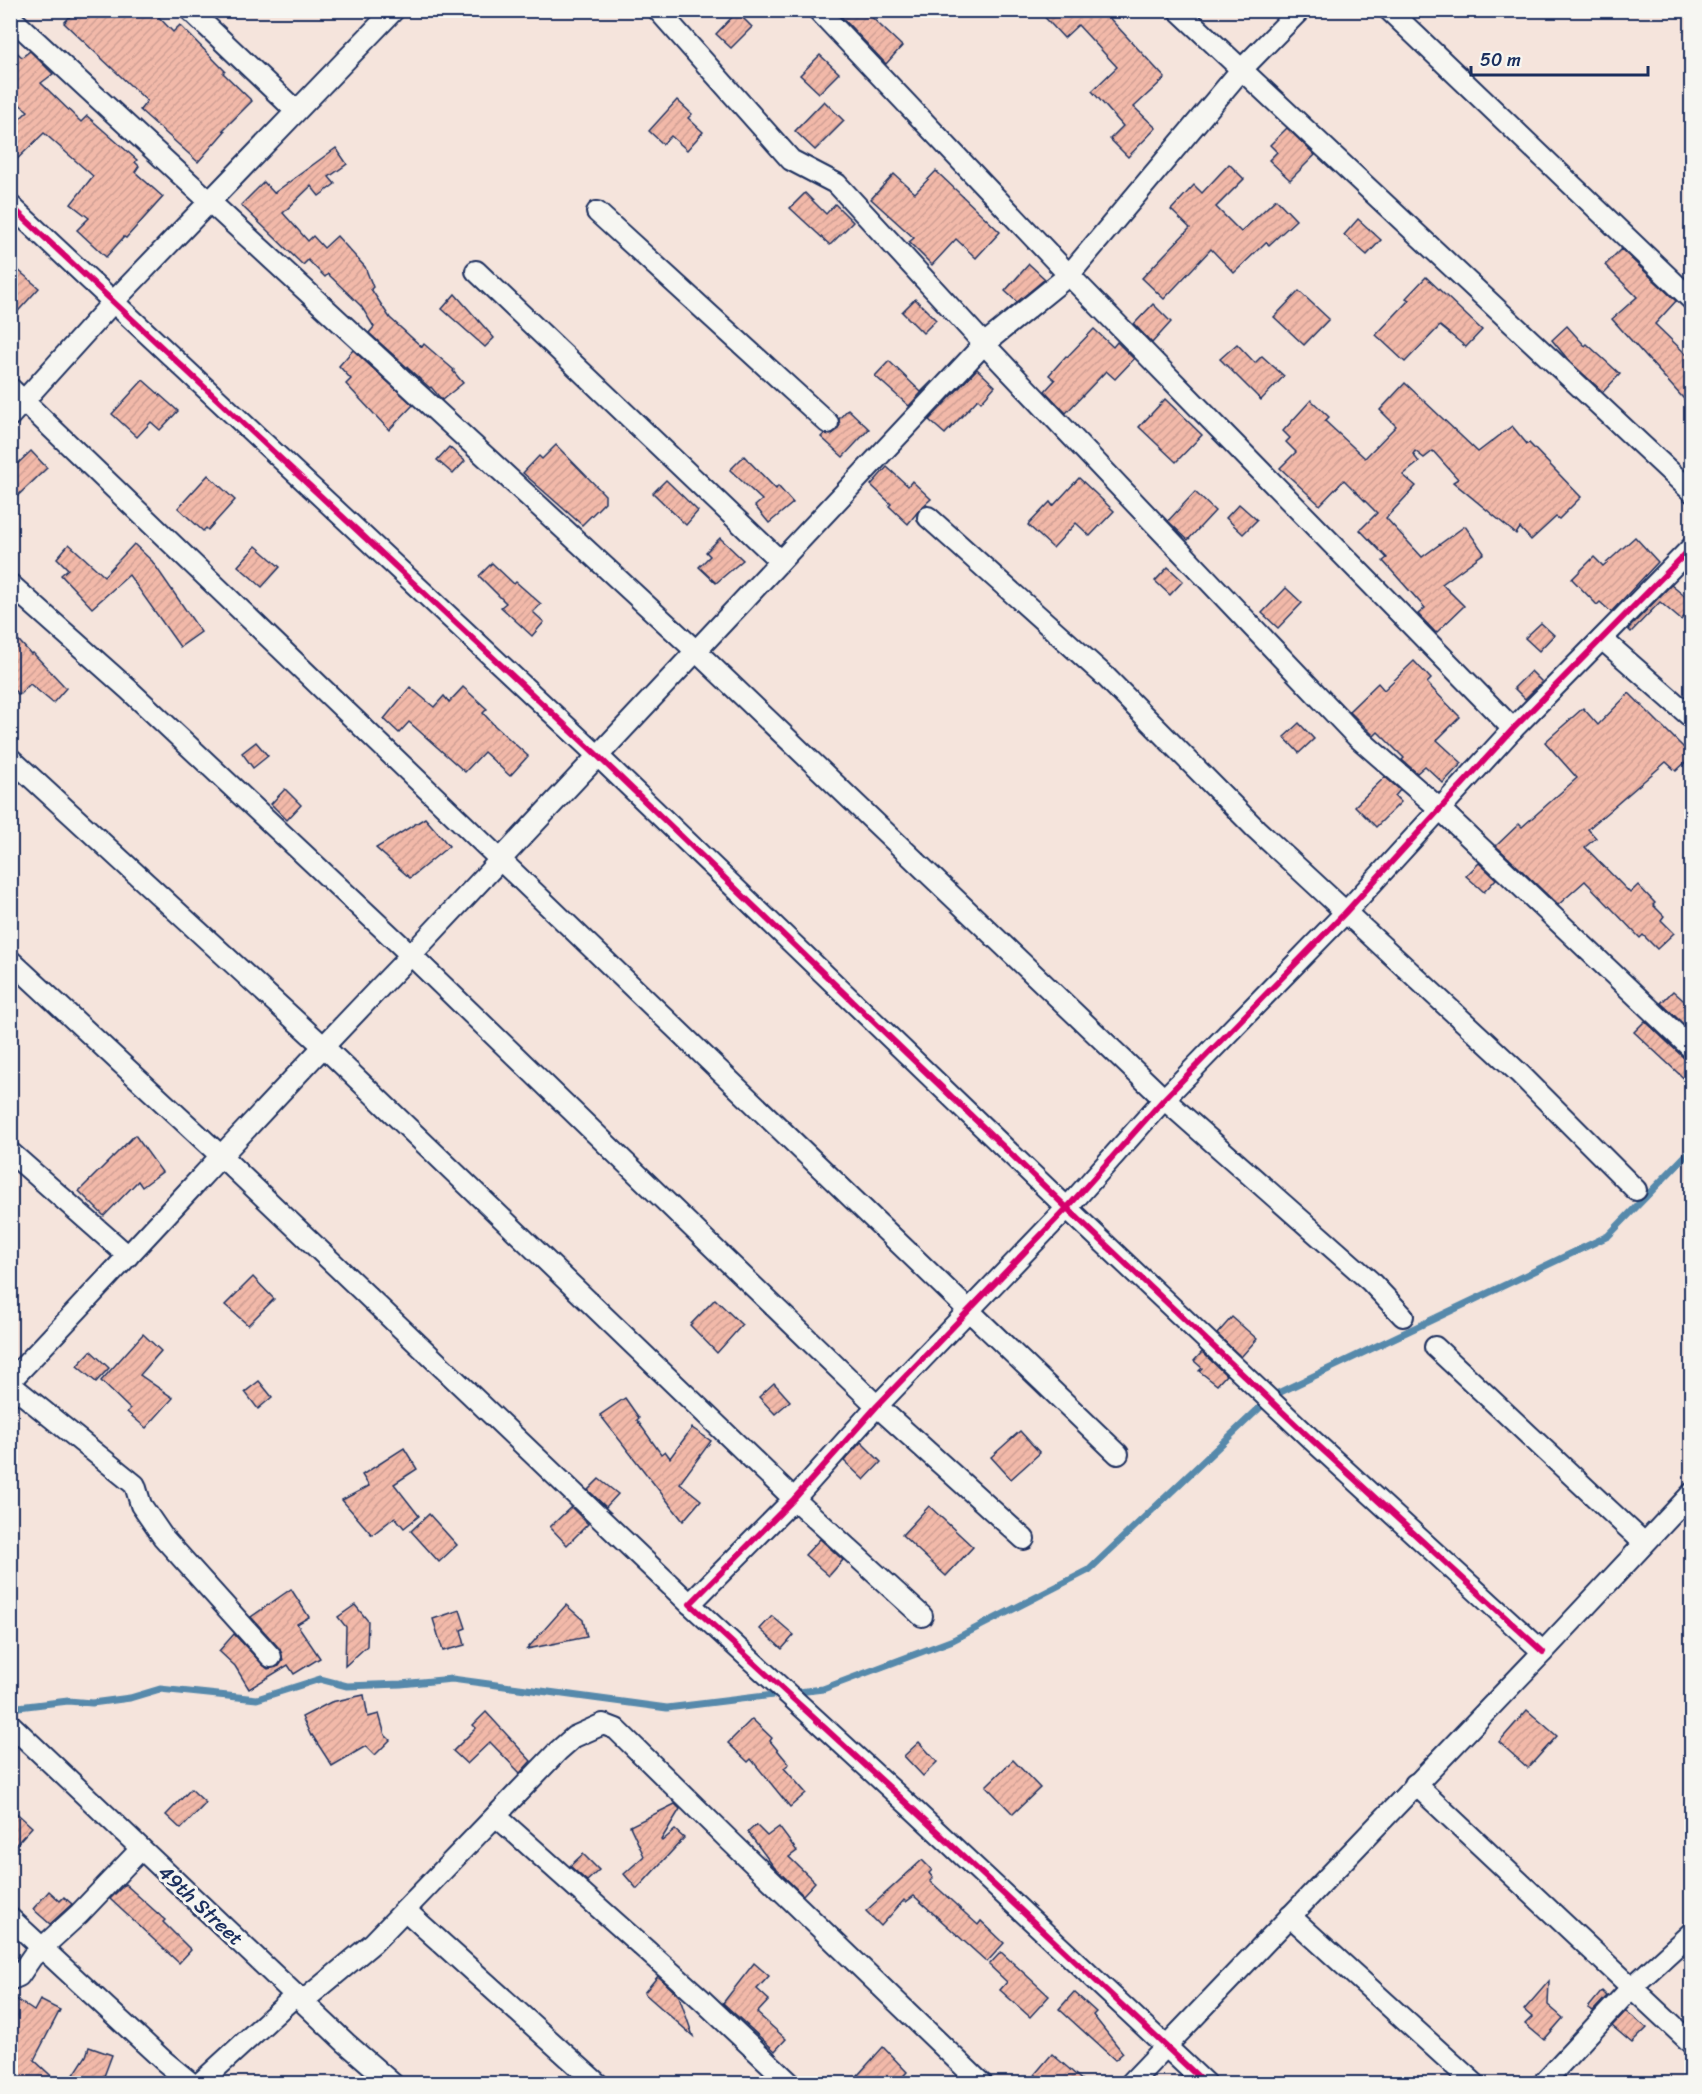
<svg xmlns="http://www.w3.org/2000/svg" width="1702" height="2094" font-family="Sriracha,sans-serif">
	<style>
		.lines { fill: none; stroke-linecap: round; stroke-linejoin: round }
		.stream { stroke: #5689ab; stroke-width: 7 }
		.building { fill: url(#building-hatch); stroke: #1b2f5e; stroke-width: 1.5 }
		.street-casing { stroke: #1b2f5e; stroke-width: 24 }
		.street { stroke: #f6f6f2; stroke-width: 20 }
		.cycleway-casing { stroke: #f6f6f2; stroke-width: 10 }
		.cycleway { stroke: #d6006c; stroke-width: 6 }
		.labels { text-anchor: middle; stroke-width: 6; stroke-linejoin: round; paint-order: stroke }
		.street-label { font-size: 20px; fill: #1b2f5e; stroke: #f6f6f2 }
	</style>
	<defs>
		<pattern id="building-hatch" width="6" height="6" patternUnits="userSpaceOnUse" patternTransform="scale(1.5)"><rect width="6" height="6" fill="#f2b9a9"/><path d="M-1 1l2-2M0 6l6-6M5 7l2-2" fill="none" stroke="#cf9f94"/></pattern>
	</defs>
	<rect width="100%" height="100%" fill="#f5e4dc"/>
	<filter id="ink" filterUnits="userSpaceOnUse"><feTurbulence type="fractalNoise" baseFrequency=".0167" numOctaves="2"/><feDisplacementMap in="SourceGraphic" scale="12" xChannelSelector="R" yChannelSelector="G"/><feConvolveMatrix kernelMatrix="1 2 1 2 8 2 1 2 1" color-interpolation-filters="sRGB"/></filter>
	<g filter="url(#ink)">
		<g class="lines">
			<polyline class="stream" points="10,1708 68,1701 92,1703 130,1698 160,1689 257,1699 320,1679 347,1686 401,1684 452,1679 667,1708 823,1689 953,1640 1089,1570 1272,1396 1608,1236 1692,1149"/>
		</g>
		<g class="building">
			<polygon points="76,10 152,10 173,32 180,25 225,71 223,73 252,101 223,130 225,131 198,162 140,110 147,101 64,23"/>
			<polygon points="835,10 864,10 902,46 886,64"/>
			<polygon points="1038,10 1102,10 1165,78 1134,107 1156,128 1128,157 1110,139 1123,126 1092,91 1117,67 1078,25 1064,38"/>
			<polygon points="737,12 752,27 731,48 716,34"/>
			<polygon points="10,46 22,57 30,51 53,74 41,83 81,122 87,116 137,160 135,162 139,166 135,172 163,197 126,238 124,237 106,257 77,230 89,218 71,204 93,176 44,133 10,166 10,128 28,111 10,97"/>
			<polygon points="820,55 839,73 819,93 800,75"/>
			<polygon points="677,100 692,114 688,118 703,132 687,150 671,136 663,144 649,131"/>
			<polygon points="824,101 844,121 815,150 795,131"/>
			<polygon points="1287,128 1315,155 1290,180 1269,160 1277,152 1270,145"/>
			<polygon points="336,148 347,164 329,177 335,184 319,196 311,186 283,213 308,241 313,236 324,248 337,236 365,267 373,287 371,289 390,318 422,347 424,344 454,370 453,371 463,383 442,400 431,387 430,388 369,333 374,327 361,306 328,274 325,277 308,260 303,265 241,205 264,182 274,193"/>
			<polygon points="1229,164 1244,179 1216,207 1241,232 1276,199 1296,220 1269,245 1266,242 1234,273 1211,249 1164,299 1142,278 1190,228 1171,210 1194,185 1202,193"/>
			<polygon points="936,171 1000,232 976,258 956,239 932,265 909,242 914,238 871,199 894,174 915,193"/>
			<polygon points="805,193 826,214 835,204 853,222 830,245 790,208"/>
			<polygon points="1358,219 1381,240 1367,255 1344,235"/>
			<polygon points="1621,249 1676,301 1655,324 1692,360 1692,408 1612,319 1637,297 1605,265"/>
			<polygon points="10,263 39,288 10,320"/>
			<polygon points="1029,264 1045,279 1017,302 1005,291"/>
			<polygon points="1426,277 1482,330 1466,347 1440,326 1405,362 1376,335 1409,300 1406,298"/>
			<polygon points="1299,291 1329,319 1304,345 1274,317"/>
			<polygon points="455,294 494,338 485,347 442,309"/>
			<polygon points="915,299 936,320 923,333 902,312"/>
			<polygon points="1153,304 1171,322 1152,343 1134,324"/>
			<polygon points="1567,326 1585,346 1587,344 1620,374 1603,392 1570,362 1552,340"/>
			<polygon points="1094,329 1113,347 1117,342 1134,359 1115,379 1106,371 1066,413 1045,391 1055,380 1049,375 1066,356 1067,357"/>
			<polygon points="1237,344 1255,363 1262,356 1284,376 1261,400 1220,359"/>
			<polygon points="353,350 413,405 389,430 346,384 351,379 339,366"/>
			<polygon points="889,361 921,392 932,381 909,406 875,376"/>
			<polygon points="977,369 995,386 981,402 978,399 945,434 929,420"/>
			<polygon points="143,380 178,411 160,430 151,422 137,437 112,414"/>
			<polygon points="1405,383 1478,452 1512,426 1527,444 1529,443 1581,497 1559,519 1556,517 1531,540 1520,528 1516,534 1453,482 1458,479 1433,451 1424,458 1415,451 1413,454 1419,462 1403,475 1416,486 1386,518 1422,557 1465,526 1484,553 1442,584 1464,606 1436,633 1418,614 1425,608 1383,561 1387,558 1360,530 1377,513 1344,480 1320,505 1280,468 1296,452 1286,442 1290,438 1283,431 1311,400 1329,417 1325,421 1365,458 1396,426 1380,410"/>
			<polygon points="1165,399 1202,435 1176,462 1139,427"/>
			<polygon points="848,409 869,429 843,457 821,437 824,434 831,435 836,431 840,425 839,419"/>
			<polygon points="556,445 605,495 605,502 582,525 523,473 539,456 542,459"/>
			<polygon points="449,447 465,461 453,474 437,460"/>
			<polygon points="31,451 47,468 10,503 10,471"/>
			<polygon points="744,456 776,489 778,486 793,503 769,523 755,506 762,500 730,470"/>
			<polygon points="887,467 908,486 912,481 931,499 920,509 908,524 889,506 891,504 871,485"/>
			<polygon points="208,475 235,500 208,530 206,528 203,531 178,508"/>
			<polygon points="1079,478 1114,511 1090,536 1076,523 1053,548 1028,525 1050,502 1053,506"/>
			<polygon points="666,480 698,511 686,525 653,493"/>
			<polygon points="1195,492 1215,511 1188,540 1168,521"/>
			<polygon points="1239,504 1257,520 1243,534 1226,518"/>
			<polygon points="1635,537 1658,562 1611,612 1600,602 1597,605 1572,579 1594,557 1603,566"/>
			<polygon points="720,538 743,560 716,583 699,567 710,556 706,552"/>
			<polygon points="69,544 104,576 134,544 152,561 201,632 180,647 129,575 92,608 61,575 68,569 57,558"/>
			<polygon points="256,546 280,567 262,587 238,566"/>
			<polygon points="492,563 514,584 516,582 541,604 533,612 544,622 532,636 501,607 506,603 479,576"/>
			<polygon points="1168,567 1183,581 1170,595 1155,581"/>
			<polygon points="1671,585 1692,602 1692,608 1681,620 1660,602 1631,632 1628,629"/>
			<polygon points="1286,588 1302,603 1278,628 1262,613"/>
			<polygon points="1541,623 1554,635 1539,651 1525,638"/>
			<polygon points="10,631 31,654 33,653 66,688 53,703 30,684 19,695 10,686"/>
			<polygon points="1414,661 1431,679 1427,683 1460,717 1437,740 1462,763 1443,783 1425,766 1417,773 1402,760 1404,758 1378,732 1374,736 1349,711 1378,683 1384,690"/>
			<polygon points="1531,671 1542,682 1525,699 1514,688"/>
			<polygon points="410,687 434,707 444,696 449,702 463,687 487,709 483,713 495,726 528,756 510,776 484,752 465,772 409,722 399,733 384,719"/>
			<polygon points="1629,693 1692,756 1676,771 1666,762 1588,829 1596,838 1585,847 1630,893 1638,885 1655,903 1653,905 1664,916 1661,920 1674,933 1657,949 1643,935 1640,938 1585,881 1558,905 1496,846 1519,824 1522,827 1577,778 1545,742 1583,708 1598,725"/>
			<polygon points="1299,723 1314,739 1299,753 1284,737"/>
			<polygon points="256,742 268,756 253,768 242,753"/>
			<polygon points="1385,777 1400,790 1395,796 1401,802 1376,827 1355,806"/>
			<polygon points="285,789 301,805 287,820 271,804"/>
			<polygon points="425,818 449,846 410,878 376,848"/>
			<polygon points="1479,863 1496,879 1484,892 1466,876"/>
			<polygon points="1673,991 1692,1008 1692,1032 1661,1003"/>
			<polygon points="1645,1021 1684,1058 1692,1061 1692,1086 1634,1032"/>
			<polygon points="135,1135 162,1172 142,1187 138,1181 104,1216 79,1191"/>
			<polygon points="253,1277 274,1299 248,1325 225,1305"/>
			<polygon points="715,1299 742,1325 717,1353 690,1325"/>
			<polygon points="1232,1317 1257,1339 1241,1357 1217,1334"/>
			<polygon points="143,1334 161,1351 140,1375 173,1398 146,1428 127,1412 130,1409 101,1381"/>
			<polygon points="91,1351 109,1368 96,1382 77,1366"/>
			<polygon points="1202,1352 1226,1375 1217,1385 1199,1371 1202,1368 1194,1361"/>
			<polygon points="259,1381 272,1397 258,1409 245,1392"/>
			<polygon points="774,1383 790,1401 775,1414 759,1397"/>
			<polygon points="625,1398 639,1418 637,1420 661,1454 665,1451 670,1458 692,1428 711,1441 680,1483 701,1500 683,1521 600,1415"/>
			<polygon points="1020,1431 1040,1453 1011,1479 991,1457"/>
			<polygon points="861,1442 881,1462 864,1480 844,1461"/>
			<polygon points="404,1448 417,1469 394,1484 419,1516 404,1528 395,1517 372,1535 342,1500 369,1486 362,1475"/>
			<polygon points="599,1479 618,1494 606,1507 588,1490"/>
			<polygon points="929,1506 973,1547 946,1576 902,1535"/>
			<polygon points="571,1507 588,1524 567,1545 550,1527"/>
			<polygon points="429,1514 457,1545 439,1562 411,1531"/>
			<polygon points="820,1539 843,1560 829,1576 805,1555"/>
			<polygon points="291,1589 309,1617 297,1624 320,1658 294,1674 288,1665 249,1689 235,1666 219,1651 234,1634 263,1665 268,1669 279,1666 283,1660 280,1649 251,1617"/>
			<polygon points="355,1605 368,1621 367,1646 345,1666 346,1627 338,1617"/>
			<polygon points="566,1605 583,1620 587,1637 527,1649"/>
			<polygon points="460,1610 466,1628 461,1630 465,1645 443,1651 433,1619"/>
			<polygon points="772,1616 794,1635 782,1649 760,1629"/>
			<polygon points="364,1695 368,1717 379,1714 385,1735 390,1740 375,1755 366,1746 332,1766 312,1735 311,1736 302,1717 331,1702"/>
			<polygon points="1527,1710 1557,1736 1528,1768 1499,1742"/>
			<polygon points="486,1712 531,1761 520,1773 490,1742 467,1764 453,1751 476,1728 473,1725"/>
			<polygon points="752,1719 772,1738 770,1741 789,1764 784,1768 806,1793 790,1807 751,1759 748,1762 728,1743"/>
			<polygon points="919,1742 937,1762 923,1776 904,1756"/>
			<polygon points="1013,1760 1040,1788 1013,1814 986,1786"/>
			<polygon points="191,1789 206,1803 181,1829 166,1815"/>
			<polygon points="675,1804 680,1809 661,1840 662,1841 675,1830 684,1838 637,1889 624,1874 644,1856 630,1826"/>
			<polygon points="10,1807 32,1827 10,1851"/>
			<polygon points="756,1825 767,1836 779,1827 797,1851 789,1857 815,1882 803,1895 774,1867 748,1832"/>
			<polygon points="583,1854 599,1870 587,1881 570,1866"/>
			<polygon points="922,1860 932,1870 929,1873 933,1878 930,1881 978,1925 981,1921 1004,1943 987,1962 914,1896 906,1902 904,1900 881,1926 866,1911"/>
			<polygon points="125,1884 165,1920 163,1922 191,1950 179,1963 110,1899"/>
			<polygon points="49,1891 60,1901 64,1897 72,1904 50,1924 33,1909"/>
			<polygon points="1001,1952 1049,1996 1030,2017 1000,1990 1007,1982 989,1965"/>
			<polygon points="754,1963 769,1976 757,1989 769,2000 757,2013 786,2039 775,2051 723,2003"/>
			<polygon points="658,1976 679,1996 693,2036 644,1993"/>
			<polygon points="1549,1981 1548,2005 1563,2018 1544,2040 1525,2024 1532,2017 1524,2010"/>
			<polygon points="1602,1991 1607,1996 1593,2011 1588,2008"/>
			<polygon points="1074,1992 1096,2012 1093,2015 1123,2053 1115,2060 1059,2009"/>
			<polygon points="10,1995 34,2011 40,2000 60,2010 34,2060 60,2084 10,2084"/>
			<polygon points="1626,2011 1647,2028 1632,2043 1612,2026"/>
			<polygon points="89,2047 112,2055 103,2079 100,2084 68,2084 86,2056"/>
			<polygon points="883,2047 907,2072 896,2084 850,2084"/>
			<polygon points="1052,2054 1067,2067 1086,2084 1046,2084 1035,2074"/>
		</g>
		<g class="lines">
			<g class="street-casing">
				<g id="street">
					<polyline points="190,10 296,111"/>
					<polyline points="658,10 791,160 837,184 984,344 1357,737 1441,810 1692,1049"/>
					<polyline points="818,10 1069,275 1513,729"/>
					<polyline points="1178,10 1692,492"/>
					<polyline points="1389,10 1692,300"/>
					<polyline points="10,17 697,652 1164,1099 1370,1281 1403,1316"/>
					<polyline points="10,205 598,756 1067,1208 1311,1439 1543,1652"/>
					<polyline points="597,212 828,423"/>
					<polyline points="476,271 780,561"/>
					<polyline points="10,388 1118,1454"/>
					<polyline points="10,416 114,301 394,10"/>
					<polyline points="928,517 1106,677 1256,829 1520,1074 1636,1190"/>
					<polyline points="10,584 128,689 411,955 877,1406 1024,1539"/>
					<polyline points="1602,639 1692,718"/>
					<polyline points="10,758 323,1046 794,1499 922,1616"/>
					<polyline points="10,960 222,1157 690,1604"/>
					<polyline points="10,1152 128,1256"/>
					<polyline points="1435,1347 1644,1543"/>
					<path d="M10 1381C145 1240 275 1095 411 955L984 344 1069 275 1241 70 1300 10"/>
					<polyline points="10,1384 135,1485 141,1505 163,1537 271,1657"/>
					<polyline points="10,1724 346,2043 393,2084"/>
					<polyline points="1415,1784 1692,2044"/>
					<polyline points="496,1816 701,1999 791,2084"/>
					<polyline points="405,1910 598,2084"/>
					<polyline points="1290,1916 1475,2084"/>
					<polyline points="10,1918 164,2061 192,2084"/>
					<polyline points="10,1978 12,1979 19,1976 32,1957 79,1914 141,1849"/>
					<polyline points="303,2001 373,1943 558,1751 574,1737 603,1724 616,1729 731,1842 982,2084"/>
					<polyline points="199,2084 296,1995"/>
					<polyline points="1130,2084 1543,1652 1692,1493"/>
					<polyline points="1206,2084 914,1810 690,1604 794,1499 877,1406 1067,1208 1164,1099 1345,913 1513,729 1692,547"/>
					<polyline points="1542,2084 1632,1987 1692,1932"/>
				</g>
			</g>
			<use href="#street" class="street"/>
			<g class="cycleway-casing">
				<g id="cycleway">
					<polyline points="10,205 598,756 1067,1208 1311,1439 1543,1652"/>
					<polyline points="1206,2084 914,1810 690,1604 794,1499 877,1406 1067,1208 1164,1099 1345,913 1513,729 1692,547"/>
				</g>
			</g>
			<use href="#cycleway" class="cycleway"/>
		</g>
	</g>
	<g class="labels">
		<g class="street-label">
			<text transform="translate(201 1905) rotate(43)" y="7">49th Street</text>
		</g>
	</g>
	<rect width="1702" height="2094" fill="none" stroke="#f6f6f2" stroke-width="36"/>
	<rect x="18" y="18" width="1666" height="2058" fill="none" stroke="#1b2f5e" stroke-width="2" filter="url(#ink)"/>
	<path d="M1471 66v9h177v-9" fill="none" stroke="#1b2f5e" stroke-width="3"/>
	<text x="1480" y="66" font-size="18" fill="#1b2f5e" stroke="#f6f6f2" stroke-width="4.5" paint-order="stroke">50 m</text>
</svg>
